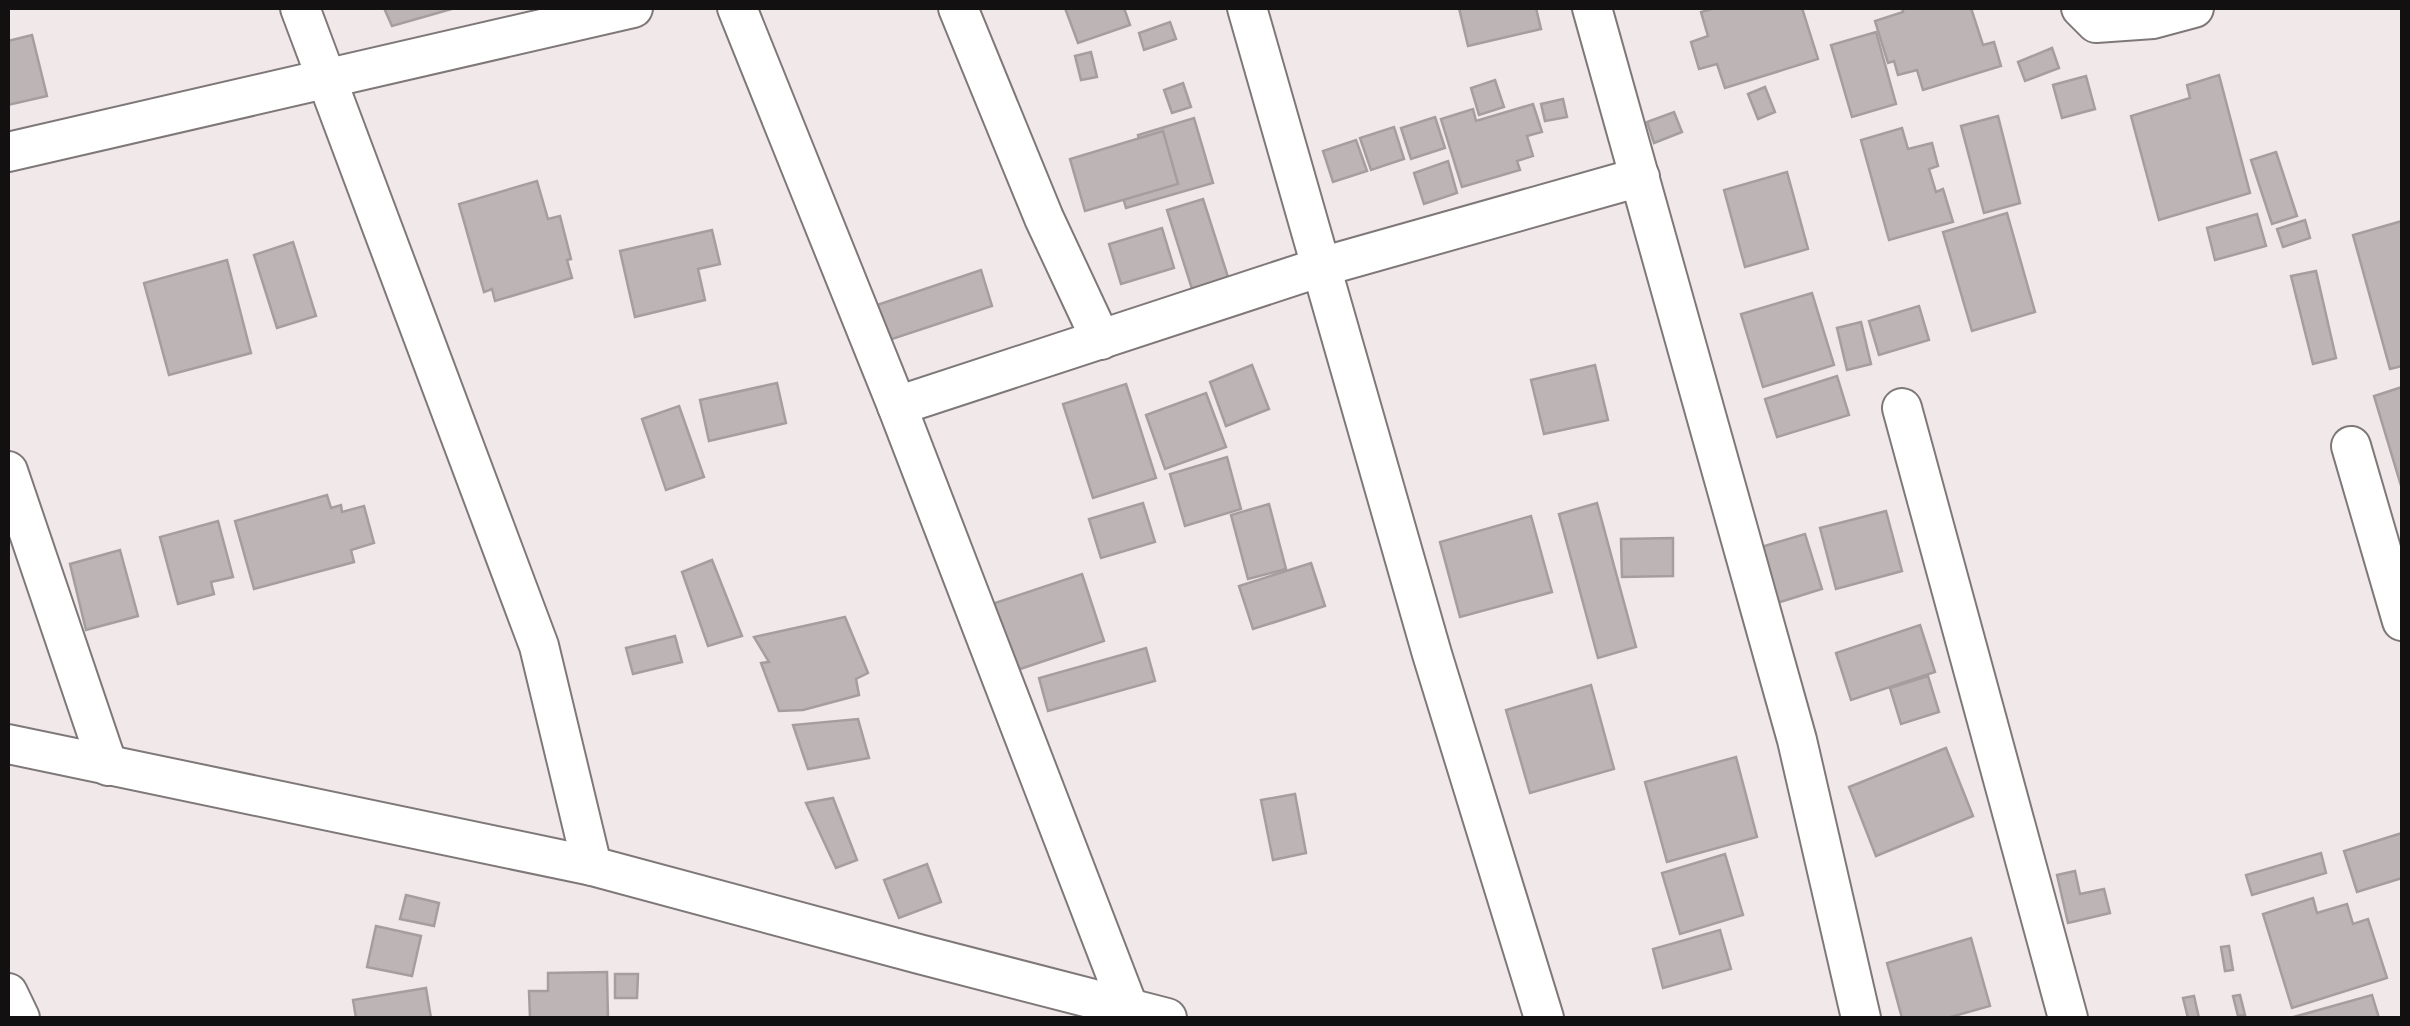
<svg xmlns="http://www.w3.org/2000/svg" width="2410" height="1026" font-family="Commissioner,sans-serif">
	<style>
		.building { fill: #bcb4b5; stroke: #a59e9f; stroke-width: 2.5 }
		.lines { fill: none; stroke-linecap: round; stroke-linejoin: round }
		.minor-casing { stroke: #7f7879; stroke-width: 42 }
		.minor { stroke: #fff; stroke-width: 38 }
	</style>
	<rect width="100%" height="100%" fill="#f1e8ea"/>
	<g class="building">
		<polygon points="384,8 455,8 392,26"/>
		<polygon points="1065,8 1124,8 1130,25 1078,43"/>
		<polygon points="1459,8 1536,8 1541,29 1468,46"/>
		<polygon points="1715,8 1802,8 1818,59 1725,88 1717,64 1699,69 1691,42 1708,36 1701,12"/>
		<polygon points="1902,8 1971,8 1983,45 1994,42 2001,66 1923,90 1917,70 1898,75 1894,61 1888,63 1875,21 1903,12"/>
		<polygon points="1170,22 1176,39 1144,50 1139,33"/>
		<polygon points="1876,32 1896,104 1852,117 1831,45"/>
		<polygon points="32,35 47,96 8,105 8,41"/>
		<polygon points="2052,48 2059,68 2025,81 2018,62"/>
		<polygon points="1091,52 1097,77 1081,80 1075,56"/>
		<polygon points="2219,75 2250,193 2159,220 2131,116 2190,98 2187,85"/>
		<polygon points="2086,76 2095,109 2062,118 2053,85"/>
		<polygon points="1495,80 1504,107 1479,115 1471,88"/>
		<polygon points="1183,83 1191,107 1172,113 1164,90"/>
		<polygon points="1765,87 1775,112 1758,119 1748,94"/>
		<polygon points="1563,99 1567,117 1545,121 1541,104"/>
		<polygon points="1533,104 1542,132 1527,136 1533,156 1517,161 1520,170 1462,187 1441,119 1473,109 1476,121"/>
		<polygon points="1674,112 1682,132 1654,143 1647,122"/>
		<polygon points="1998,116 2020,203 1984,213 1961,126"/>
		<polygon points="1435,117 1445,148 1411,159 1401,128"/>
		<polygon points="1194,118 1213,183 1126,208 1116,172 1146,163 1138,135"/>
		<polygon points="1394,127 1404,159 1371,170 1360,138"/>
		<polygon points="1902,128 1908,149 1932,143 1938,166 1929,169 1936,192 1943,189 1953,222 1889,240 1861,140"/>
		<polygon points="1163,131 1178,184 1085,211 1070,159"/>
		<polygon points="1356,140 1367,171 1333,182 1323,151"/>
		<polygon points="2276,152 2297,216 2272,224 2251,160"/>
		<polygon points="1448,161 1457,193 1424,204 1414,173"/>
		<polygon points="1787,172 1808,249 1745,267 1724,190"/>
		<polygon points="537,181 548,219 560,216 571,259 567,260 572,278 495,301 492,289 484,292 459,204"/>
		<polygon points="1203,199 1228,277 1192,289 1167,210"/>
		<polygon points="2007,213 2035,312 1972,331 1943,232"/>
		<polygon points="2257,214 2266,246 2215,260 2207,228"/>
		<polygon points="2305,220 2310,238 2283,247 2277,229"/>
		<polygon points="2402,221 2402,366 2390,369 2353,235"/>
		<polygon points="1162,228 1174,268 1121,284 1109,244"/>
		<polygon points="712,230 720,264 698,269 705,300 635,317 620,251"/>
		<polygon points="293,242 316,316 277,328 254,255"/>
		<polygon points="227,260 251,353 169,375 144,283"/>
		<polygon points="981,270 992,306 880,343 868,308"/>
		<polygon points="2316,271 2336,358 2313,364 2291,276"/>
		<polygon points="1812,293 1834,365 1763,387 1741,314"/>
		<polygon points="1919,306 1929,340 1879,355 1869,321"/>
		<polygon points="1861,322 1871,364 1847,370 1837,328"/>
		<polygon points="1252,365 1269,409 1226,426 1210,382"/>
		<polygon points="1595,365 1608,420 1544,434 1531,380"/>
		<polygon points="1837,376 1849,415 1777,437 1765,399"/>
		<polygon points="777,383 786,423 709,441 700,400"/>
		<polygon points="1126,384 1156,478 1093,498 1063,404"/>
		<polygon points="2402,387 2402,489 2374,396"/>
		<polygon points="1206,393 1226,447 1165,469 1146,415"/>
		<polygon points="679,406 704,477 666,490 642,419"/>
		<polygon points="1227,457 1241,509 1185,526 1170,474"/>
		<polygon points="327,495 331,508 341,505 342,512 364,506 374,543 351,550 354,562 254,589 235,521"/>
		<polygon points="1143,503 1155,542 1101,558 1089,519"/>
		<polygon points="1597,503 1636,647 1598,658 1559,514"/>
		<polygon points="1269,504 1286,569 1248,579 1231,515"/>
		<polygon points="1886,511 1902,571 1836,589 1820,528"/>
		<polygon points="1531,516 1552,592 1460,617 1440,542"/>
		<polygon points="218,521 233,577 211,582 214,594 178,604 160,537"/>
		<polygon points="1805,534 1822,589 1767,606 1751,550"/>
		<polygon points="1673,538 1673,576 1622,577 1621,539"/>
		<polygon points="120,550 138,616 86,630 70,564"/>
		<polygon points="712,560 742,636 708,646 682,572"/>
		<polygon points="1311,563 1325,606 1253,629 1239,586"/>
		<polygon points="1082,574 1104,641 1002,675 980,608"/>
		<polygon points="845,617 868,673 856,679 859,695 803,710 779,711 761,663 769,662 754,637"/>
		<polygon points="1920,625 1935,672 1851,700 1836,653"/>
		<polygon points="675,636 682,662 633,674 626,648"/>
		<polygon points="1146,648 1155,681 1048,711 1039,678"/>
		<polygon points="1928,676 1939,712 1901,724 1890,688"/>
		<polygon points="1591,685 1614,769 1530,793 1506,710"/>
		<polygon points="858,719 869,758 808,769 793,725"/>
		<polygon points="1946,748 1973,816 1876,856 1849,787"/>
		<polygon points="1736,757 1757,837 1667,862 1645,782"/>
		<polygon points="1295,794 1306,853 1273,860 1261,800"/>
		<polygon points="833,798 857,860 836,868 806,803"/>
		<polygon points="2402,833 2402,878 2357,892 2344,851"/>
		<polygon points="2321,853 2326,873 2252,895 2246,875"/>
		<polygon points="1725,854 1743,915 1680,934 1662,873"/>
		<polygon points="927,864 941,902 899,918 884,880"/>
		<polygon points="2075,871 2080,894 2104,889 2110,913 2068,923 2057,875"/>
		<polygon points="406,895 439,903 434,926 400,919"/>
		<polygon points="2313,898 2317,913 2347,904 2353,924 2368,919 2387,978 2292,1008 2263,914"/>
		<polygon points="376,926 421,936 412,976 367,967"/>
		<polygon points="1720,930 1731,969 1663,988 1653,949"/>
		<polygon points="1971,938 1990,1006 1947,1018 1902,1018 1887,963"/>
		<polygon points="2229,946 2233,970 2225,971 2221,947"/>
		<polygon points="607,972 608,1018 530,1018 529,991 548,991 548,973"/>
		<polygon points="615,974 638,974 637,998 615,998"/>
		<polygon points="426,988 431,1018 356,1018 353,1000"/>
		<polygon points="2240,995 2245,1015 2238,1016 2233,996"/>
		<polygon points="2372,995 2379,1018 2290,1018"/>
		<polygon points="2194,996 2199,1018 2188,1018 2183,998"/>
	</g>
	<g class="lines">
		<g class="minor-casing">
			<g id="minor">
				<polyline points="300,8 539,646 592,866"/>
				<polyline points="737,8 897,406 1129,1009 1124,1018"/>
				<polyline points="958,8 1044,218 1101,340"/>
				<polyline points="1247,8 1432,654 1544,1018"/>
				<polyline points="1592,8 1797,740 1861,1018"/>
				<polyline points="2081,8 2096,23 2153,19 2194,8"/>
				<polyline points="8,152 633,8"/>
				<polyline points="897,406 1321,267 1640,177"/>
				<polyline points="1902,408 2068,1018"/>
				<polyline points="2351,446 2402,621"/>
				<polyline points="8,471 108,766"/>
				<polyline points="8,744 592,866 919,954 1167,1018"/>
				<polyline points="8,993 20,1018"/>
			</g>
		</g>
		<use href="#minor" class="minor"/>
	</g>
	<rect width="2410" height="1026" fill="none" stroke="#121010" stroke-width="20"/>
</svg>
